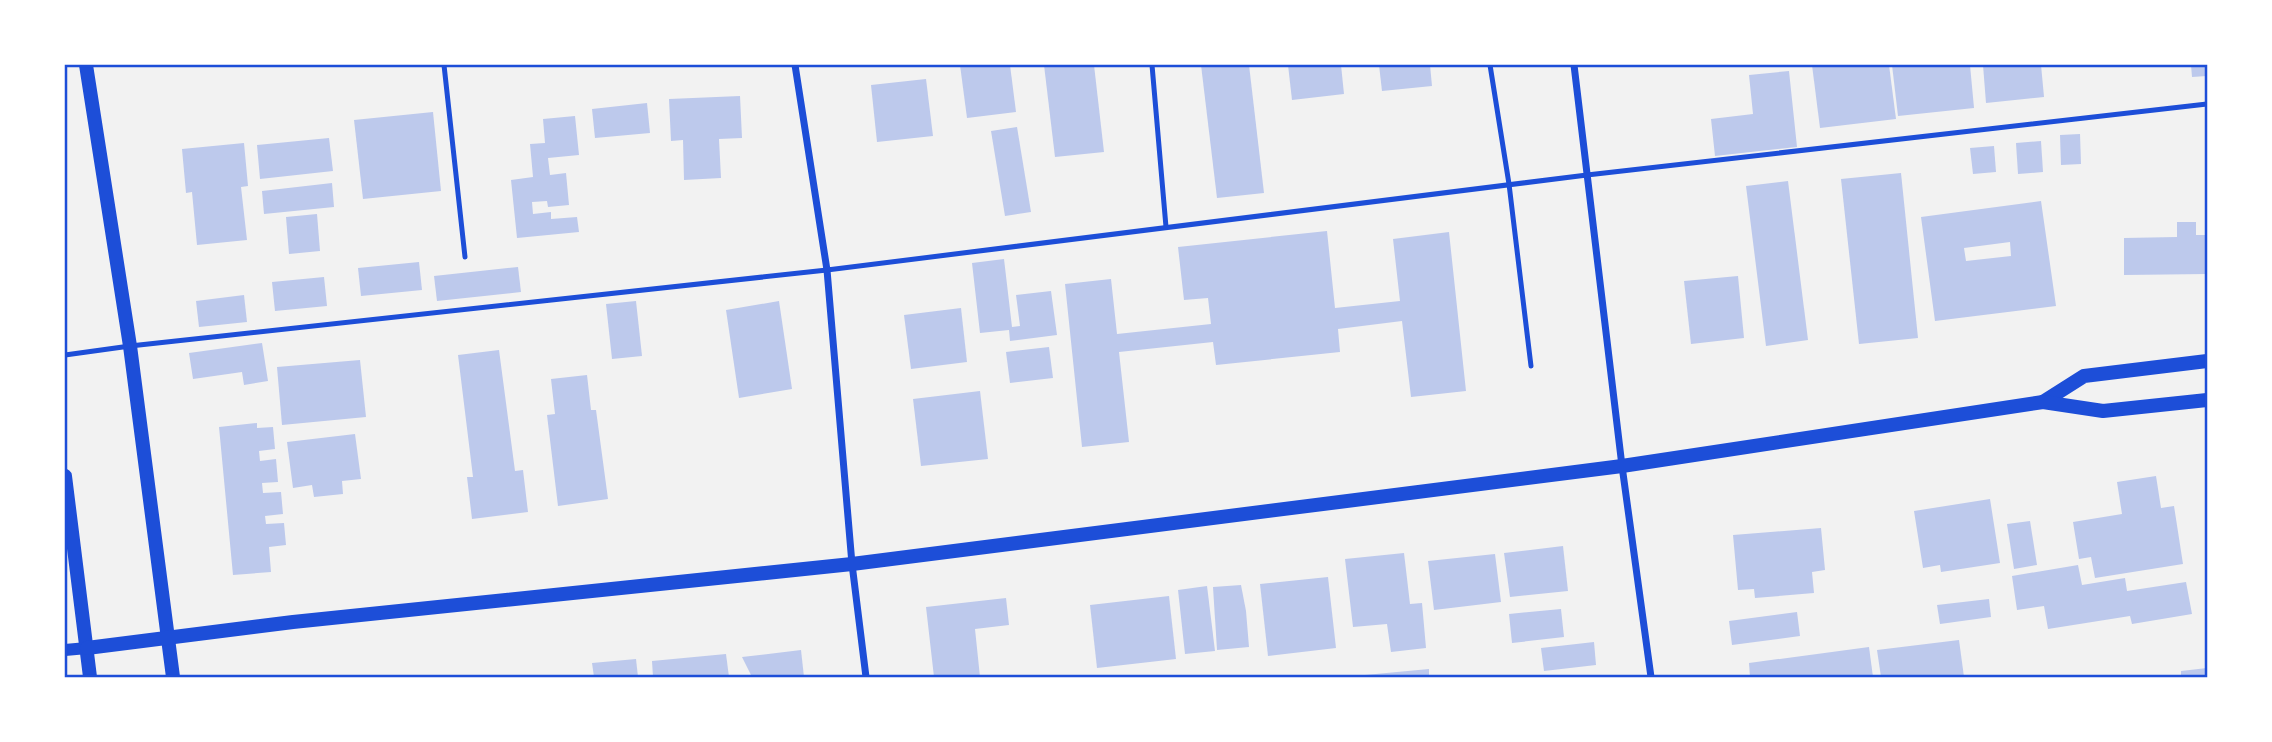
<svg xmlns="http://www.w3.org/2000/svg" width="2272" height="742" font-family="Inter,sans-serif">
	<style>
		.building { fill: #bdc9ec; fill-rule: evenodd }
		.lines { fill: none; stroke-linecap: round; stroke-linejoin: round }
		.service { stroke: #1d4ed8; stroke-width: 5 }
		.minor { stroke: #1d4ed8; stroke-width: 7 }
		.tertiary { stroke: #1d4ed8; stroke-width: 12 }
		.secondary { stroke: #1d4ed8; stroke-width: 14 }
		.neatline { fill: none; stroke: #1d4ed8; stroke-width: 2.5 }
	</style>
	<rect width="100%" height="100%" fill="#f2f2f2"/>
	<g class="building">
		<polygon points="960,65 1010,65 1016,112 967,118"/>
		<polygon points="1044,65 1094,65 1104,152 1055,157"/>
		<polygon points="1201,65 1249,65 1264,193 1217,198"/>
		<polygon points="1288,65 1341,65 1344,94 1292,100"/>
		<polygon points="1379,65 1430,65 1432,86 1382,91"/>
		<polygon points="1812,65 1889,65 1896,119 1820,128"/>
		<polygon points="1892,65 1970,65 1974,108 1898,116"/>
		<polygon points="1983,65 2041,65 2044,97 1986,103"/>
		<polygon points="2191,65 2207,65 2207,76 2192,77"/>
		<polygon points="1789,71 1797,147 1715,156 1711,119 1753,114 1749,75"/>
		<polygon points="926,79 933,136 877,142 871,85"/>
		<polygon points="740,96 742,138 719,139 721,178 684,180 683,140 671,141 669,99"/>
		<polygon points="647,103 650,133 595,138 592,109"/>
		<polygon points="433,112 441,191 363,199 354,120"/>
		<polygon points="575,116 579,155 548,158 550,175 566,173 569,205 548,207 547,201 532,202 533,214 551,212 551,219 577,217 579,232 517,238 511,180 533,177 530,144 545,143 543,119"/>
		<polygon points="1017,127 1031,212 1005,216 991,131"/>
		<polygon points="2080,134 2081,164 2061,165 2060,135"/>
		<polygon points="329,138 333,171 260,179 257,145"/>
		<polygon points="2041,141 2043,172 2018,174 2016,143"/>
		<polygon points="244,143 248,186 241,187 247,240 197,245 192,192 186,193 182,149"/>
		<polygon points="1994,146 1996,172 1973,174 1970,148"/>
		<polygon points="1901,173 1918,338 1859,344 1841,179"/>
		<polygon points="1788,181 1808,340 1766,346 1746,186"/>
		<polygon points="332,183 334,207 264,214 262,191"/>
		<path d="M2041 201 2056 306 1935 321 1921 217ZM2010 242 2011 256 1966 261 1964 248Z"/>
		<polygon points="317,214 320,251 289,254 286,217"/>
		<polygon points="2177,222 2196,222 2196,235 2207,235 2207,274 2124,275 2124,238 2177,237"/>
		<polygon points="1327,231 1335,308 1400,301 1393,239 1449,232 1466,391 1411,397 1402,321 1338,329 1340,352 1216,365 1213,342 1119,352 1129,442 1082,447 1065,284 1111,279 1117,334 1211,324 1208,298 1184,300 1178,247"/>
		<polygon points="1004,259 1012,327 1020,326 1016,295 1051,291 1057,335 1010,341 1009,330 980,333 972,263"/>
		<polygon points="419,262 422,290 361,296 358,268"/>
		<polygon points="518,267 521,292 437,301 434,276"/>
		<polygon points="1738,276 1744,338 1691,344 1684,281"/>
		<polygon points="324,277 327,306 275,311 272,282"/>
		<polygon points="244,295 247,322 199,327 196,301"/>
		<polygon points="636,301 642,356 612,359 606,304"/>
		<polygon points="779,301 792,389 739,398 726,310"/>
		<polygon points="961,308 967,362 911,369 904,315"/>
		<polygon points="262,343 268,381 244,385 242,372 193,379 189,353"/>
		<polygon points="1049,347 1053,378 1010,383 1006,352"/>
		<polygon points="499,350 515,471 523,470 528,512 472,519 467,477 473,477 458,355"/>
		<polygon points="360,360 366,417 282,425 277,367"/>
		<polygon points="587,375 591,410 596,410 608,499 558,506 547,415 555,414 551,379"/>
		<polygon points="980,391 988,459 921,466 913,399"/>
		<polygon points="257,423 257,428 273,427 275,449 259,451 260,461 276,459 278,482 262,483 263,493 281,492 283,514 265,516 266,524 284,523 286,545 269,547 271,572 233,575 219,427"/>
		<polygon points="355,434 361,479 342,481 343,494 314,497 312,485 293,488 287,442"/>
		<polygon points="2156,476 2161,508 2174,506 2183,564 2095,578 2091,557 2079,559 2073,522 2122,514 2117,482"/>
		<polygon points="1990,499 2000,563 1941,572 1940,565 1923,568 1914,511"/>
		<polygon points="2030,521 2037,565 2014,569 2007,524"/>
		<polygon points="1821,528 1825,570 1812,572 1814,593 1755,598 1754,589 1738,590 1733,535"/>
		<polygon points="1563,546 1568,591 1510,597 1504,553"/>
		<polygon points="1404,553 1410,604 1422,603 1426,648 1391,652 1387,624 1353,627 1345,559"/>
		<polygon points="1495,554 1501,602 1434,610 1428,561"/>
		<polygon points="2078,565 2082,585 2125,578 2127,591 2186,582 2192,614 2132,624 2130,616 2048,629 2044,606 2017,610 2012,576"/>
		<polygon points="1328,577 1336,648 1268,656 1260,584"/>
		<polygon points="1241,585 1246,611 1249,647 1217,650 1213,587"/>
		<polygon points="1207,586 1215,651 1185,654 1178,590"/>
		<polygon points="1169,596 1176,659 1097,668 1090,605"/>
		<polygon points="1006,598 1009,625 975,629 980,677 934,677 926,607"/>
		<polygon points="1989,599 1991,617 1940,624 1937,605"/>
		<polygon points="1561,609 1564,637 1512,643 1509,614"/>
		<polygon points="1797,612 1800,636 1732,645 1729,621"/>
		<polygon points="1959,640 1964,677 1881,677 1877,650"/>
		<polygon points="1594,642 1596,665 1544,671 1541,648"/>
		<polygon points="1869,647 1873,677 1750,677 1749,663"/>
		<polygon points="801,650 804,677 752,677 742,657"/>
		<polygon points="726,654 729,677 653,677 652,661"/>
		<polygon points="636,659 638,677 594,677 592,663"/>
		<polygon points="2207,668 2207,677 2181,677 2181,671"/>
		<polygon points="1429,669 1429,677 1365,677 1365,675"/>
	</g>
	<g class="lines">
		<g class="service">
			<polyline points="444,65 465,257"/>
			<polyline points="1152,65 1166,227"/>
			<polyline points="1490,65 1509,184 1531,366"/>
			<polyline points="65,355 130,346 827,270 1587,175 2207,104"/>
		</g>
		<g class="minor">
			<polyline points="795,65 827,270 852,564 866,677"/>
			<polyline points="1574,65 1622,466 1651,677"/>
		</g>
		<polyline class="tertiary" points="65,650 87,648"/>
		<g class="secondary">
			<polyline points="86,65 130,346 173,677"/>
			<polyline points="2043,402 2084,376 2207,361"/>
			<polyline points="65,476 90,677"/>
			<polyline points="87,648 293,622 852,564 1622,466 2043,402 2103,411 2207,400"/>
		</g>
	</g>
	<rect width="2272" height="742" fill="none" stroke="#ffffff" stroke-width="133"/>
	<rect x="66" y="66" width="2140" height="610" class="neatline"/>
</svg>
